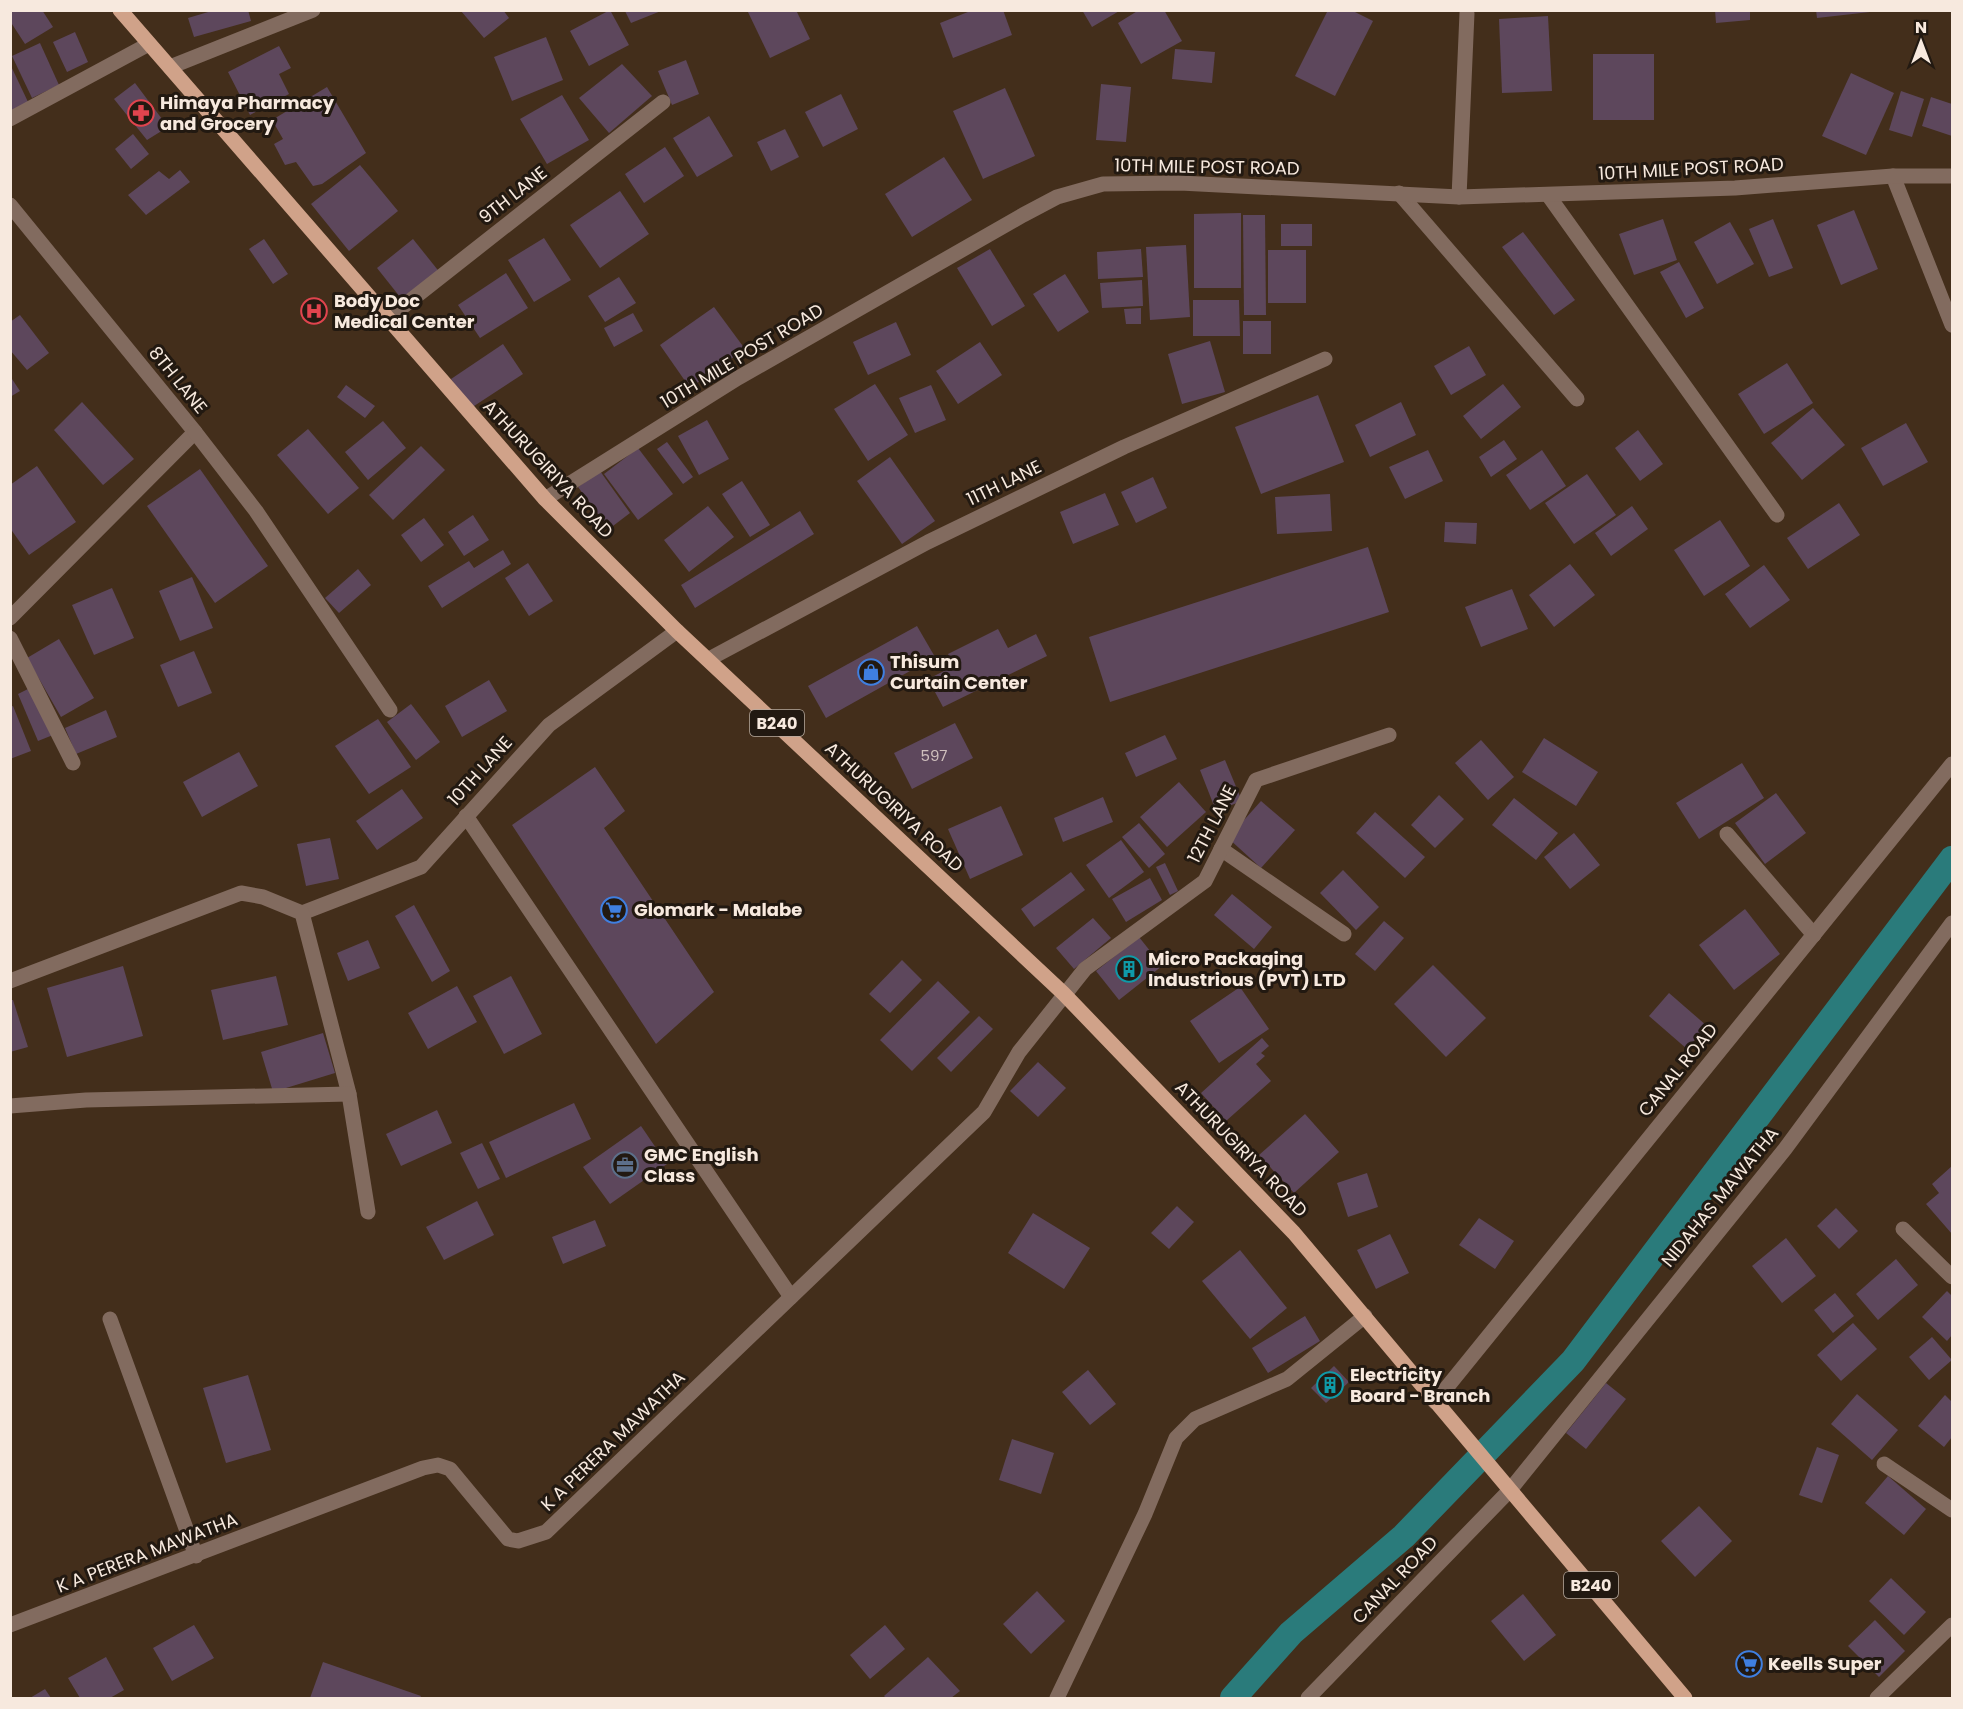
<svg xmlns="http://www.w3.org/2000/svg" width="1963" height="1709" font-family="Poppins,sans-serif">
	<style>
		.lines { fill: none; stroke-linecap: round; stroke-linejoin: round }
		.canal { stroke: #2a7b7b; stroke-width: 26 }
		.building { fill: #5d475c }
		.minor { stroke: #826b5f; stroke-width: 15 }
		.major { stroke: #d0a289; stroke-width: 15 }
		.labels { text-anchor: middle; stroke-width: 6; stroke-linejoin: round; paint-order: stroke }
		.number-label { font-size: 15px; fill: #d0c0be }
		.shield { fill: #221911; stroke: #b7aba0; stroke-width: 1.5 }
		.shield-label { font-size: 16px; font-weight: bold; fill: #f7e9de }
		.poi-label { font-size: 18px; font-weight: bold; fill: #f7e9de; stroke: #221911; text-anchor: start }
		.street-label { font-size: 18px; fill: #f7e9de; stroke: #221911 }
	</style>
	<rect width="100%" height="100%" fill="#432e1b"/>
	<g class="lines">
		<polyline class="canal" points="1233,1698 1291,1633 1404,1536 1573,1361 1952,859"/>
	</g>
	<g class="building">
		<polygon points="10,10 42,10 53,27 25,44 10,21"/>
		<polygon points="215,10 248,10 251,21 194,37 188,18"/>
		<polygon points="503,10 509,18 484,38 461,11"/>
		<polygon points="610,10 629,45 589,66 570,31"/>
		<polygon points="747,10 796,10 810,39 770,58"/>
		<polygon points="973,10 1003,10 1012,35 953,58 940,23"/>
		<polygon points="1082,10 1121,10 1092,27"/>
		<polygon points="1139,10 1164,10 1182,41 1141,64 1118,23"/>
		<polygon points="1328,10 1351,10 1373,21 1335,96 1295,76"/>
		<polygon points="1715,10 1750,10 1750,20 1716,23"/>
		<polygon points="1816,10 1870,10 1870,12 1817,18"/>
		<polygon points="625,11 661,11 631,23"/>
		<polygon points="1548,16 1552,91 1502,93 1499,19"/>
		<polygon points="75,32 88,62 67,72 53,42"/>
		<polygon points="546,37 563,80 512,101 494,57"/>
		<polygon points="40,43 59,85 32,98 12,56"/>
		<polygon points="279,46 291,68 279,74 289,94 250,115 228,72"/>
		<polygon points="1175,49 1215,52 1212,83 1172,79"/>
		<rect x="1593" y="54" width="61" height="66"/>
		<polygon points="686,60 699,94 672,105 658,71"/>
		<polygon points="10,64 29,104 10,113"/>
		<polygon points="622,64 652,96 609,133 579,98"/>
		<polygon points="1851,73 1894,93 1866,155 1822,136"/>
		<polygon points="135,83 168,127 147,140 114,99"/>
		<polygon points="1101,84 1131,87 1126,142 1096,140"/>
		<polygon points="327,87 366,153 322,184 313,186 296,162 285,165 274,144 283,139 272,120"/>
		<polygon points="1005,88 1035,156 983,179 953,111"/>
		<polygon points="1901,91 1924,99 1912,137 1889,130"/>
		<polygon points="841,94 858,129 823,147 805,112"/>
		<polygon points="562,95 589,140 547,164 520,119"/>
		<polygon points="1931,97 1952,104 1952,136 1922,126"/>
		<polygon points="709,116 733,156 697,177 673,138"/>
		<polygon points="785,129 799,157 771,171 757,142"/>
		<polygon points="133,134 149,154 131,169 115,149"/>
		<polygon points="665,147 684,176 644,203 625,174"/>
		<polygon points="944,157 972,200 912,237 885,194"/>
		<polygon points="360,165 398,211 349,251 311,204"/>
		<polygon points="180,170 190,182 146,215 128,195 159,171 169,179"/>
		<polygon points="620,191 649,234 600,268 570,225"/>
		<polygon points="1854,210 1878,269 1841,285 1817,225"/>
		<polygon points="1241,213 1241,288 1194,288 1194,214"/>
		<polygon points="1243,215 1265,215 1266,315 1244,315"/>
		<polygon points="1663,219 1677,260 1634,275 1619,234"/>
		<polygon points="1773,219 1793,268 1769,277 1749,229"/>
		<polygon points="1730,222 1754,264 1717,284 1694,242"/>
		<rect x="1281" y="224" width="31" height="22"/>
		<polygon points="1523,232 1575,300 1554,315 1502,247"/>
		<polygon points="544,238 571,280 534,302 508,260"/>
		<polygon points="264,239 288,274 273,284 249,249"/>
		<polygon points="413,239 441,274 404,302 377,268"/>
		<polygon points="1186,245 1190,317 1150,320 1146,247"/>
		<polygon points="990,249 1025,306 992,326 957,268"/>
		<polygon points="1141,249 1143,277 1098,279 1097,252"/>
		<rect x="1268" y="250" width="38" height="53"/>
		<polygon points="1679,262 1704,308 1686,318 1660,272"/>
		<polygon points="506,273 528,308 480,338 458,305"/>
		<polygon points="1065,274 1089,312 1058,332 1033,294"/>
		<polygon points="619,277 636,303 605,322 588,296"/>
		<polygon points="1142,280 1143,306 1102,308 1100,283"/>
		<polygon points="1193,300 1239,300 1240,336 1193,336"/>
		<polygon points="714,307 745,349 690,388 660,345"/>
		<polygon points="1141,308 1141,324 1126,324 1124,309"/>
		<polygon points="633,313 643,331 614,347 604,328"/>
		<polygon points="20,315 49,353 27,370 10,350 10,322"/>
		<rect x="1243" y="321" width="28" height="33"/>
		<polygon points="896,322 911,355 868,375 853,342"/>
		<polygon points="1210,341 1225,392 1182,404 1168,354"/>
		<polygon points="980,342 1002,375 958,404 936,371"/>
		<polygon points="503,344 523,374 471,408 451,379"/>
		<polygon points="1469,346 1486,375 1451,395 1434,366"/>
		<polygon points="1787,363 1813,403 1764,434 1738,394"/>
		<polygon points="10,376 20,391 10,397"/>
		<polygon points="875,384 908,435 868,461 834,409"/>
		<polygon points="1503,384 1521,407 1481,439 1463,416"/>
		<polygon points="346,385 375,406 365,418 337,397"/>
		<polygon points="931,385 946,420 915,433 899,398"/>
		<polygon points="1318,395 1344,462 1261,494 1235,427"/>
		<polygon points="82,402 134,459 103,485 54,430"/>
		<polygon points="1401,402 1416,435 1370,457 1355,425"/>
		<polygon points="1813,408 1845,445 1802,480 1771,443"/>
		<polygon points="707,420 729,459 699,475 678,436"/>
		<polygon points="383,421 406,448 368,480 345,452"/>
		<polygon points="1906,423 1928,462 1883,486 1861,448"/>
		<polygon points="308,429 359,488 328,514 277,455"/>
		<polygon points="1638,430 1663,464 1640,481 1615,448"/>
		<polygon points="1504,440 1517,459 1491,477 1479,457"/>
		<polygon points="667,442 693,477 683,484 657,449"/>
		<polygon points="421,446 445,470 393,520 369,495"/>
		<polygon points="638,448 673,494 638,520 604,474"/>
		<polygon points="1428,450 1443,481 1405,499 1389,467"/>
		<polygon points="1542,450 1566,486 1530,510 1506,475"/>
		<polygon points="890,457 935,521 902,544 857,481"/>
		<polygon points="37,466 76,522 29,555 10,528 10,485"/>
		<polygon points="200,469 268,566 215,603 147,506"/>
		<polygon points="600,471 630,513 609,529 578,487"/>
		<polygon points="1587,474 1616,515 1574,544 1545,503"/>
		<polygon points="1153,477 1167,508 1136,523 1121,492"/>
		<polygon points="742,481 770,525 750,537 722,494"/>
		<polygon points="1105,493 1119,525 1073,544 1060,512"/>
		<polygon points="1330,494 1332,531 1277,534 1275,497"/>
		<polygon points="1839,503 1860,535 1808,569 1787,538"/>
		<polygon points="708,506 734,537 689,572 664,540"/>
		<polygon points="1632,506 1648,529 1611,556 1595,533"/>
		<polygon points="800,511 814,534 695,608 681,585"/>
		<polygon points="473,515 489,540 464,556 448,532"/>
		<polygon points="424,518 444,545 421,562 401,535"/>
		<polygon points="1720,520 1750,566 1704,596 1674,550"/>
		<polygon points="1445,522 1477,523 1476,544 1444,542"/>
		<polygon points="1368,547 1389,612 1110,702 1089,637"/>
		<polygon points="503,550 511,564 442,608 428,586 469,561 474,568"/>
		<polygon points="528,563 553,601 529,616 505,578"/>
		<polygon points="1570,564 1595,595 1554,627 1529,595"/>
		<polygon points="1764,565 1790,600 1750,628 1725,594"/>
		<polygon points="358,569 371,585 339,613 325,598"/>
		<polygon points="192,577 213,628 180,641 159,591"/>
		<polygon points="112,588 134,638 94,655 72,605"/>
		<polygon points="1512,589 1528,629 1481,647 1465,607"/>
		<polygon points="917,626 935,657 826,718 808,686"/>
		<polygon points="998,629 1008,648 1036,634 1047,656 943,707 928,679 954,666 948,654"/>
		<polygon points="59,639 94,698 61,717 27,658"/>
		<polygon points="194,651 212,693 178,707 160,665"/>
		<polygon points="489,680 507,711 462,737 445,706"/>
		<polygon points="32,687 53,735 38,741 18,694"/>
		<polygon points="411,704 440,742 416,760 387,722"/>
		<polygon points="13,706 31,751 10,759 10,707"/>
		<polygon points="106,710 117,737 76,754 65,728"/>
		<polygon points="378,719 411,767 369,794 335,746"/>
		<polygon points="955,723 973,758 912,789 894,753"/>
		<polygon points="1165,735 1177,759 1136,777 1125,753"/>
		<polygon points="1544,738 1598,772 1576,806 1522,772"/>
		<polygon points="1481,740 1514,777 1488,800 1455,763"/>
		<polygon points="239,752 258,786 202,817 183,782"/>
		<polygon points="1225,760 1242,801 1216,811 1200,770"/>
		<polygon points="1742,763 1764,798 1699,839 1676,803"/>
		<polygon points="595,767 625,811 604,828 714,992 656,1044 512,825"/>
		<polygon points="1179,782 1206,812 1167,847 1140,817"/>
		<polygon points="402,789 423,818 377,850 356,821"/>
		<polygon points="1776,793 1806,833 1765,864 1735,823"/>
		<polygon points="1439,795 1464,819 1435,848 1411,825"/>
		<polygon points="1103,797 1113,822 1063,842 1054,818"/>
		<polygon points="1514,798 1558,833 1536,860 1492,825"/>
		<polygon points="1261,801 1295,830 1261,868 1228,838"/>
		<polygon points="1001,806 1023,855 970,879 948,829"/>
		<polygon points="1375,812 1425,857 1405,878 1356,833"/>
		<polygon points="1139,823 1165,854 1149,868 1122,837"/>
		<polygon points="1574,833 1600,865 1570,889 1544,857"/>
		<polygon points="330,838 339,879 306,886 297,844"/>
		<polygon points="1121,840 1144,872 1109,898 1086,865"/>
		<polygon points="1165,863 1178,891 1170,895 1156,867"/>
		<polygon points="1343,870 1379,907 1356,930 1320,893"/>
		<polygon points="1071,872 1085,890 1034,927 1021,909"/>
		<polygon points="1150,878 1162,900 1126,922 1112,899"/>
		<polygon points="1232,894 1272,927 1254,949 1214,915"/>
		<polygon points="414,905 450,971 432,982 395,916"/>
		<polygon points="1745,909 1780,954 1734,990 1699,945"/>
		<polygon points="1093,918 1111,938 1074,969 1056,948"/>
		<polygon points="1384,921 1404,938 1375,971 1355,954"/>
		<polygon points="1139,937 1162,966 1119,1000 1096,971"/>
		<polygon points="368,940 380,968 348,981 337,953"/>
		<polygon points="902,960 922,980 890,1013 869,994"/>
		<polygon points="1433,965 1486,1018 1446,1057 1394,1004"/>
		<polygon points="123,966 143,1036 67,1057 47,988"/>
		<polygon points="276,976 288,1025 223,1040 211,990"/>
		<polygon points="511,976 542,1034 504,1054 473,996"/>
		<polygon points="938,981 970,1012 912,1071 880,1040"/>
		<polygon points="457,986 477,1022 428,1049 408,1013"/>
		<polygon points="1240,987 1269,1029 1219,1063 1190,1021"/>
		<polygon points="1669,993 1707,1026 1687,1049 1649,1016"/>
		<polygon points="10,1000 13,1000 28,1047 10,1052"/>
		<polygon points="979,1016 993,1029 951,1072 937,1058"/>
		<polygon points="323,1033 335,1073 273,1092 261,1052"/>
		<polygon points="1262,1038 1269,1046 1261,1053 1265,1056 1256,1064 1271,1081 1226,1121 1201,1093"/>
		<polygon points="1038,1062 1066,1088 1038,1117 1010,1091"/>
		<polygon points="574,1103 591,1139 506,1178 489,1142"/>
		<polygon points="437,1110 452,1143 401,1166 386,1134"/>
		<polygon points="1305,1114 1339,1152 1294,1193 1259,1155"/>
		<polygon points="641,1126 667,1164 610,1204 583,1167"/>
		<polygon points="482,1143 500,1179 478,1189 460,1153"/>
		<polygon points="1952,1166 1952,1234 1926,1204 1939,1193 1932,1184"/>
		<polygon points="1367,1173 1378,1207 1348,1217 1337,1183"/>
		<polygon points="477,1201 494,1235 444,1260 426,1227"/>
		<polygon points="1177,1206 1194,1222 1169,1249 1151,1233"/>
		<polygon points="1836,1208 1858,1231 1839,1249 1817,1226"/>
		<polygon points="1033,1213 1090,1248 1064,1289 1008,1253"/>
		<polygon points="1479,1218 1514,1241 1495,1269 1459,1245"/>
		<polygon points="595,1220 606,1246 563,1264 552,1237"/>
		<polygon points="1390,1234 1409,1273 1376,1289 1357,1250"/>
		<polygon points="1786,1238 1816,1276 1782,1303 1752,1266"/>
		<polygon points="1240,1250 1287,1308 1250,1339 1202,1281"/>
		<polygon points="1896,1259 1918,1285 1878,1320 1856,1294"/>
		<polygon points="1947,1291 1952,1296 1952,1335 1947,1341 1922,1317"/>
		<polygon points="1835,1293 1854,1316 1833,1333 1814,1310"/>
		<polygon points="1305,1316 1320,1341 1268,1373 1252,1348"/>
		<polygon points="1853,1323 1877,1349 1841,1381 1817,1355"/>
		<polygon points="1932,1337 1952,1360 1929,1380 1909,1357"/>
		<polygon points="1334,1366 1349,1382 1326,1403 1311,1388"/>
		<polygon points="1088,1370 1116,1404 1090,1425 1062,1392"/>
		<polygon points="248,1375 271,1450 226,1463 203,1388"/>
		<polygon points="1606,1383 1626,1399 1586,1449 1566,1433"/>
		<polygon points="1857,1394 1898,1430 1872,1460 1831,1424"/>
		<polygon points="1945,1395 1952,1402 1952,1437 1944,1447 1918,1426"/>
		<polygon points="1012,1439 1054,1453 1041,1494 999,1480"/>
		<polygon points="1817,1447 1839,1455 1822,1503 1799,1495"/>
		<polygon points="1888,1476 1926,1509 1904,1535 1865,1503"/>
		<polygon points="1699,1506 1732,1541 1695,1577 1661,1541"/>
		<polygon points="1891,1578 1926,1612 1904,1635 1869,1601"/>
		<polygon points="1037,1591 1065,1621 1031,1654 1003,1624"/>
		<polygon points="1523,1594 1556,1635 1524,1661 1491,1621"/>
		<polygon points="1875,1620 1905,1651 1879,1677 1848,1646"/>
		<polygon points="194,1625 214,1658 172,1681 153,1648"/>
		<polygon points="885,1625 905,1649 870,1679 850,1655"/>
		<polygon points="106,1657 124,1690 110,1698 80,1698 68,1678"/>
		<polygon points="928,1657 960,1691 951,1698 886,1698 884,1696"/>
		<polygon points="323,1662 421,1696 420,1698 310,1698"/>
		<polygon points="45,1689 51,1698 30,1698"/>
	</g>
	<g class="lines">
		<g class="minor">
			<polyline points="170,67 313,10"/>
			<polyline points="10,119 149,44"/>
			<polyline points="1893,176 1952,325"/>
			<polyline points="1399,193 1577,399"/>
			<polyline points="1548,195 1777,515"/>
			<polyline points="1459,197 1467,13"/>
			<polyline points="10,205 195,432 10,618"/>
			<polyline points="387,319 663,102"/>
			<polyline points="195,432 256,511 390,710"/>
			<polyline points="545,499 738,378 1023,215 1057,197 1103,184 1180,183 1459,197 1735,188 1893,176 1952,176"/>
			<polyline points="10,638 73,763"/>
			<polyline points="709,659 928,542 1124,447 1325,359"/>
			<polyline points="466,816 791,1297"/>
			<polyline points="1727,834 1814,935"/>
			<polyline points="1221,849 1344,934"/>
			<polyline points="302,913 421,867 549,725 677,631"/>
			<polyline points="10,981 241,893 263,897 302,913 349,1094 368,1212"/>
			<polyline points="10,1106 86,1100 349,1094"/>
			<polyline points="1903,1229 1952,1277"/>
			<polyline points="110,1319 196,1556"/>
			<polyline points="1435,1402 1952,764"/>
			<polyline points="1884,1464 1952,1510"/>
			<polyline points="10,1625 423,1468 438,1465 450,1469 508,1539 518,1541 546,1532 984,1112 1019,1052 1085,969 1205,881 1256,780 1389,735"/>
			<polyline points="1057,1698 1145,1514 1176,1438 1195,1419 1287,1379 1365,1316"/>
			<polyline points="1308,1698 1510,1490 1785,1149 1952,923"/>
			<polyline points="1877,1698 1952,1625"/>
		</g>
		<polyline class="major" points="120,10 545,499 677,631 1063,993 1294,1233 1685,1698"/>
	</g>
	<defs>
		<g id="pharmacy-ring" transform="scale(1.35)"><circle r="9.5" fill="#221911" stroke="#e0444e" stroke-width="1.5"/><path d="M-2-6h4v4h4v4h-4v4h-4v-4h-4v-4h4Z" fill="#e0444e"/></g>
		<g id="hospital-ring" transform="scale(1.35)"><circle r="9.5" fill="#221911" stroke="#e0444e" stroke-width="1.5"/><path d="M-5-5h3v3.5h4V-5h3V5h-3V1.5h-4V5h-3Z" fill="#e0444e"/></g>
		<g id="shop-ring" transform="scale(1.35)"><circle r="9.5" fill="#221911" stroke="#3f7fe0" stroke-width="1.5"/><path d="M-5-2.5h2.3a2.7 3.5 0 0 1 5.4 0H5L5.5 6h-11ZM-1.5-2.5h3a1.5 2.3 0 0 0-3 0Z" fill="#3f7fe0"/></g>
		<g id="supermarket-ring" transform="scale(1.35)"><circle r="9.5" fill="#221911" stroke="#3f7fe0" stroke-width="1.5"/><path d="M-6-5.5h2.5l.6 2H6L4.5 2H-2.5L-4.4-4H-6ZM-1.5 3.2a1.3 1.3 0 1 0 .1 0ZM3 3.2a1.3 1.3 0 1 0 .1 0Z" fill="#3f7fe0"/></g>
		<g id="building-ring" transform="scale(1.35)"><circle r="9.5" fill="#221911" stroke="#0f9aa8" stroke-width="1.5"/><path d="M-4-6H4V6H1V3H-1V6H-4ZM-2.5-4.3h1.7v1.8h-1.7ZM.8-4.3h1.7v1.8H.8ZM-2.5-1h1.7V.8h-1.7ZM.8-1h1.7V.8H.8Z" fill="#0f9aa8"/></g>
		<g id="office-ring" transform="scale(1.35)"><circle r="9.5" fill="#221911" stroke="#5c6f8a" stroke-width="1.5"/><path d="M-6-3h4V-5.5h4V-3h4V5H-6ZM-1-4.5V-3h2v-1.5ZM-6 0V1H6V0Z" fill="#5c6f8a"/></g>
	</defs>
	<g fill-rule="evenodd">
		<use href="#pharmacy-ring" x="141" y="113"/>
		<use href="#hospital-ring" x="314" y="311"/>
		<use href="#shop-ring" x="871" y="672"/>
		<use href="#supermarket-ring" x="614" y="910"/>
		<use href="#building-ring" x="1129" y="969"/>
		<use href="#office-ring" x="625" y="1165"/>
		<use href="#building-ring" x="1330" y="1385"/>
		<use href="#supermarket-ring" x="1749" y="1664"/>
	</g>
	<g class="labels">
		<g class="number-label">
			<text x="934" y="761">597</text>
		</g>
		<g class="shield">
			<rect x="750" y="710" width="54" height="26" rx="4.5"/>
			<rect x="1564" y="1572" width="54" height="26" rx="4.5"/>
		</g>
		<g class="shield-label">
			<text x="777" y="729">B240</text>
			<text x="1591" y="1591">B240</text>
		</g>
		<g class="poi-label">
			<text x="160" y="109">Himaya Pharmacy<tspan x="160" dy="21">and Grocery</tspan></text>
			<text x="334" y="307">Body Doc<tspan x="334" dy="21">Medical Center</tspan></text>
			<text x="890" y="668">Thisum<tspan x="890" dy="21">Curtain Center</tspan></text>
			<text x="634" y="916">Glomark - Malabe</text>
			<text x="1148" y="965">Micro Packaging<tspan x="1148" dy="21">Industrious (PVT) LTD</tspan></text>
			<text x="644" y="1161">GMC English<tspan x="644" dy="21">Class</tspan></text>
			<text x="1350" y="1381">Electricity<tspan x="1350" dy="21">Board - Branch</tspan></text>
			<text x="1768" y="1670">Keells Super</text>
		</g>
		<g class="street-label">
			<text transform="translate(1207 167) rotate(1)" y="6">10TH MILE POST ROAD</text>
			<text transform="translate(1691 169) rotate(-3)" y="6">10TH MILE POST ROAD</text>
			<text transform="translate(513 195) rotate(-38)" y="6">9TH LANE</text>
			<text transform="translate(742 356) rotate(-31)" y="6">10TH MILE POST ROAD</text>
			<text transform="translate(178 380) rotate(51)" y="6">8TH LANE</text>
			<text transform="translate(548 469) rotate(47)" y="6">ATHURUGIRIYA ROAD</text>
			<text transform="translate(1004 483) rotate(-26)" y="6">11TH LANE</text>
			<text transform="translate(480 771) rotate(-48)" y="6">10TH LANE</text>
			<text transform="translate(894 807) rotate(43)" y="6">ATHURUGIRIYA ROAD</text>
			<text transform="translate(1212 824) rotate(-63)" y="6">12TH LANE</text>
			<text transform="translate(1678 1070) rotate(-51)" y="6">CANAL ROAD</text>
			<text transform="translate(1241 1149) rotate(46)" y="6">ATHURUGIRIYA ROAD</text>
			<text transform="translate(1720 1197) rotate(-51)" y="6">NIDAHAS MAWATHA</text>
			<text transform="translate(613 1441) rotate(-44)" y="6">K A PERERA MAWATHA</text>
			<text transform="translate(147 1553) rotate(-21)" y="6">K A PERERA MAWATHA</text>
			<text transform="translate(1395 1580) rotate(-46)" y="6">CANAL ROAD</text>
		</g>
	</g>
	<rect width="1963" height="1709" fill="none" stroke="#f7e9de" stroke-width="24"/>
	<g transform="translate(1921 42)" stroke="#221911" stroke-width="4.5" paint-order="stroke">
	<path d="M0-4.5L10 22L0 15L-10 22Z" fill="#f7e9de"/>
	<text y="-9" font-size="16" font-weight="bold" text-anchor="middle" fill="#f7e9de">N</text>
	</g>
</svg>
